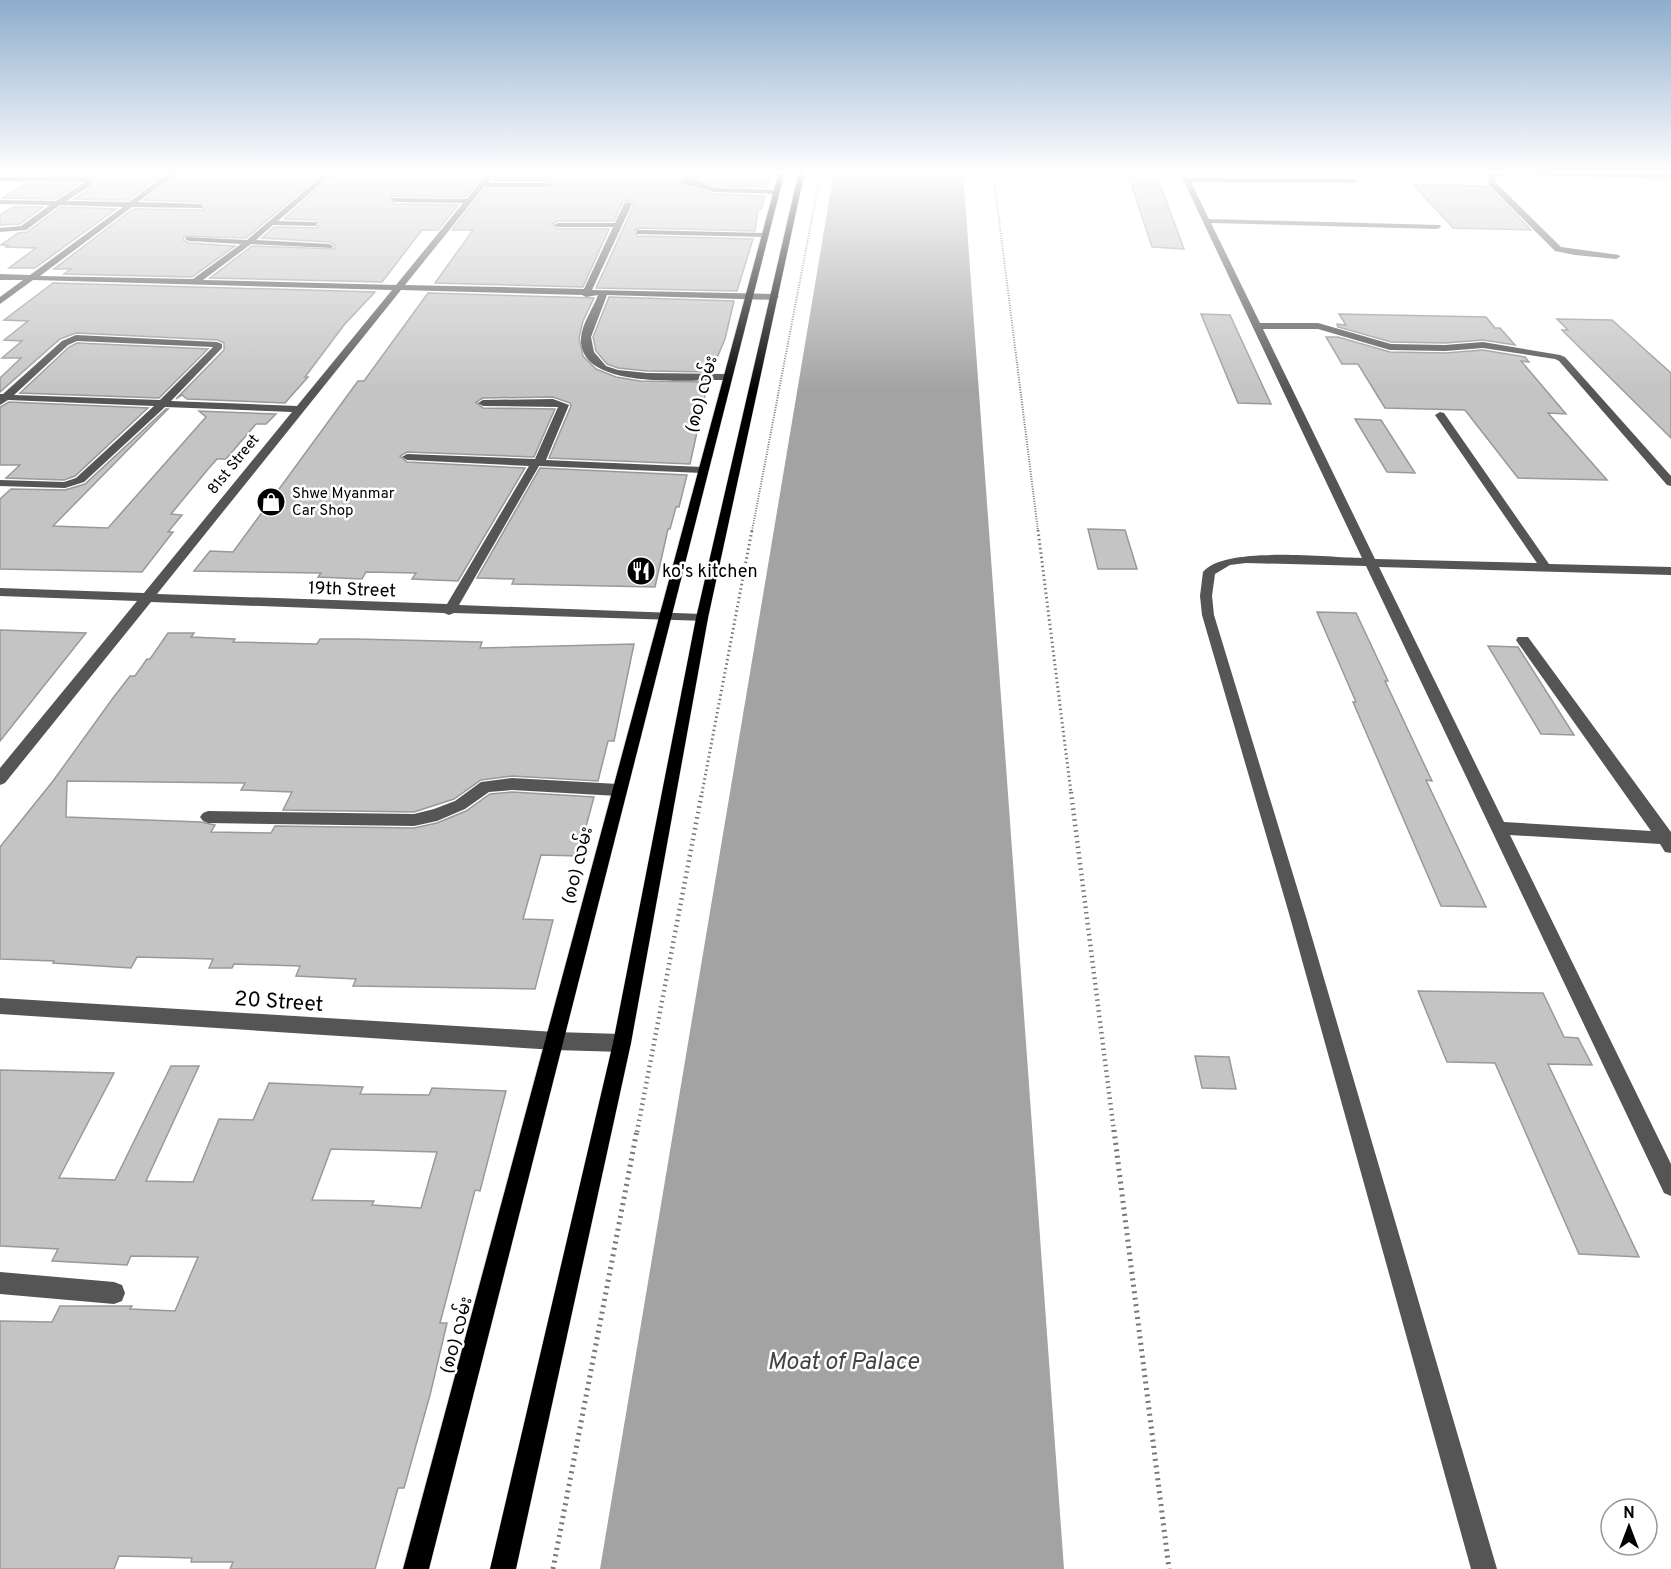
<svg xmlns="http://www.w3.org/2000/svg" width="1671" height="1569" font-family="Overpass,'Noto Sans Myanmar',sans-serif">
	<style>
		.water { fill: #a3a3a3 }
		.building { fill: #c4c4c4; stroke: #999; stroke-width: 1.5; fill-rule: evenodd }
		.lines { fill: none; stroke-linecap: round; stroke-linejoin: round }
		.major-casing { stroke: #dbdbdb; stroke-width: 1 }
		.path-far3 { stroke: #777; stroke-width: 2; stroke-dasharray: 1 1.5; stroke-linecap: butt }
		.path-far2 { stroke: #777; stroke-width: 3; stroke-dasharray: 1.5 3; stroke-linecap: butt }
		.path-far1 { stroke: #777; stroke-width: 4.5; stroke-dasharray: 1.5 4; stroke-linecap: butt }
		.path { stroke: #777; stroke-width: 5; stroke-dasharray: 2 4.5; stroke-linecap: butt }
		.minor { fill: #555; fill-rule: evenodd }
		.major { fill: #000; fill-rule: evenodd }
		.labels { text-anchor: middle; stroke-width: 5; stroke-linejoin: round; paint-order: stroke }
		.far-street-label { font-size: 15px; fill: #000; stroke: #fff }
		.far-poi-label { font-size: 15px; fill: #000; stroke: #fff; text-anchor: start }
		.street-label { font-size: 18px; fill: #000; stroke: #fff }
		.poi-label { font-size: 18px; fill: #000; stroke: #fff; text-anchor: start }
		.near-street-label { font-size: 21px; fill: #000; stroke: #fff }
		.near-water-label { font-size: 24px; font-style: italic; fill: #444; stroke: #fff }
	</style>
	<rect width="100%" height="100%" fill="#fff"/>
	<polygon class="water" points="834,171 963,171 1064,1569 600,1569"/>
	<g class="building">
		<polygon points="45,171 167,171 128,200 74,199 93,187 95,179 89,176 38,175"/>
		<polygon points="181,171 325,171 246,238 184,236 183,240 189,243 235,246 192,277 64,274 71,269 54,269 133,209 204,210 200,202 144,200"/>
		<polygon points="337,171 486,172 466,197 390,196 394,204 458,205 438,230 422,230 382,282 210,278 252,246 334,249 335,245 329,242 262,238 274,227 318,228 316,220 284,219"/>
		<polygon points="753,171 772,173 767,187 715,186 693,177 683,177 678,184 714,194 765,196 761,209 758,209 755,231 640,228 635,230 637,236 753,239 737,291 596,288 634,205 629,200 622,203 614,221 558,221 552,224 558,229 609,229 583,287 435,283 473,230 452,230 485,189 548,189 554,186 548,181 492,181 498,172"/>
		<polygon points="1127,171 1155,171 1184,249 1152,247"/>
		<polygon points="25,184 78,184 55,199 3,198"/>
		<polygon points="1414,185 1487,186 1531,230 1453,228"/>
		<polygon points="13,207 43,207 20,224 0,225 0,215"/>
		<polygon points="61,207 116,209 35,268 9,268 36,248 5,247 9,245 1,245 18,233 27,232"/>
		<polygon points="53,283 375,292 344,325 305,377 308,377 285,403 187,399 182,395 176,399 224,350 224,343 218,340 76,333 60,339 0,392 0,378 21,358 2,358 22,341 4,340 28,321 4,320"/>
		<polygon points="428,293 594,298 583,321 579,338 583,356 596,369 616,377 640,381 708,382 690,464 549,458 571,406 570,403 553,397 483,398 476,402 483,408 555,409 534,457 407,452 400,456 407,462 525,468 458,581 412,579 416,573 366,572 362,579 318,577 321,573 194,571 210,551 233,552 358,381 364,381"/>
		<polygon points="609,297 734,301 725,339 711,372 647,371 618,368 607,364 596,351 593,337"/>
		<polygon points="1201,314 1230,315 1271,404 1238,403"/>
		<polygon points="1339,314 1486,317 1495,328 1500,328 1515,345 1483,340 1445,343 1391,342 1338,327 1337,324 1346,325"/>
		<polygon points="1557,319 1612,320 1671,373 1671,438 1562,330 1568,330"/>
		<polygon points="1326,337 1338,337 1390,352 1445,353 1483,350 1525,357 1529,362 1521,361 1566,414 1548,413 1607,480 1518,478 1465,410 1385,408 1358,364 1342,364"/>
		<polygon points="77,343 208,349 159,398 20,393 69,347"/>
		<polygon points="9,402 148,408 75,476 64,480 6,478 20,465 0,465 0,407"/>
		<polygon points="166,409 168,409 53,526 108,528 206,417 199,411 276,414 266,424 256,424 226,459 217,459 209,468 171,514 182,515 168,532 173,532 142,572 0,569 0,499 11,489 65,490 85,484"/>
		<polygon points="1355,419 1381,420 1415,473 1387,472"/>
		<polygon points="540,468 687,475 679,507 676,507 670,529 668,529 655,587 512,584 514,579 477,578"/>
		<polygon points="1088,529 1125,530 1137,569 1098,569"/>
		<polygon points="1317,612 1356,613 1388,681 1385,681 1432,781 1426,780 1486,907 1441,906 1353,702 1356,702"/>
		<polygon points="0,630 86,633 0,741"/>
		<polygon points="168,633 194,633 191,637 235,639 233,642 317,644 320,639 355,639 482,642 480,648 634,644 614,741 608,741 598,781 512,776 481,780 454,799 414,812 283,810 292,792 241,790 245,783 67,781 66,817 201,822 215,825 211,832 271,833 275,826 414,828 437,823 466,811 490,794 512,792 594,797 578,856 541,855 523,919 553,920 535,989 353,986 356,979 296,976 300,966 234,964 232,968 209,968 213,959 137,957 131,968 53,963 54,961 0,959 0,847 53,781 113,698 130,676 135,676 147,659 150,659"/>
		<polygon points="1488,646 1518,647 1574,735 1541,734"/>
		<polygon points="1418,991 1543,993 1564,1037 1578,1038 1592,1065 1548,1064 1639,1257 1579,1254 1495,1063 1447,1062"/>
		<polygon points="1195,1056 1229,1057 1236,1089 1202,1088"/>
		<path d="M171 1066H199L146 1181 193 1182 219 1119 253 1120 269 1083 363 1087 360 1094 429 1095 432 1088 506 1091 480 1191 475 1190 440 1323H447L430 1395 404 1488H398L375 1569H230L233 1562H191L192 1558 119 1556 114 1569H0V1321L52 1322 60 1306H132L130 1309 175 1311 198 1257 131 1256 127 1265 52 1261 58 1249 0 1246V1070L114 1073 59 1178 115 1180ZM331 1149 437 1152 421 1208 372 1205 374 1201 312 1200Z"/>
	</g>
	<g class="lines">
		<g class="major-casing">
			<g id="major">
				<polygon points="779,171 785,171 429,1569 403,1569"/>
				<polygon points="799,171 805,171 708,618 631,1043 516,1569 490,1569 613,1043 696,618"/>
			</g>
		</g>
		<g class="path-far3">
			<polyline points="993,171 1038,531"/>
			<polyline points="752,531 821,171"/>
		</g>
		<g class="path-far2">
			<polyline points="1038,530 1071,793"/>
			<polyline points="702,793 752,530"/>
		</g>
		<g class="path-far1">
			<polyline points="1071,792 1114,1132"/>
			<polyline points="637,1132 702,792"/>
		</g>
		<g class="path">
			<polyline points="1114,1130 1169,1569"/>
			<polyline points="553,1569 637,1130"/>
		</g>
		<g class="minor">
			<path d="M171 171H179L138 202 200 204 203 208 132 207 40 276 193 279 241 244 189 241 185 239 186 237 247 240 328 171H335L278 221 313 222H316V226L273 225 256 240 329 244 333 246 332 248 251 244 203 280 396 285 463 203 394 202 391 198 467 199 489 171H496L487 183H548L552 185 548 187H484L405 285 584 289 613 227H558L554 225 558 223H615L624 204 628 202 632 204 592 290 775 294 779 297 775 300 607 295 591 337 594 352 606 366 618 370 647 373 727 374 732 377 727 380C693 379 578 392 581 338 582 323 593 309 598 295L586 297 582 295 401 290 157 594 447 604 529 466 407 460 402 457 407 454 535 459 558 407 483 406 478 403 483 400 553 399 569 405 546 460 702 467 707 470 702 473 539 466 459 605 702 614 708 618 707 621 454 613 449 615 444 613 151 602 5 783 0 785V768L137 601 0 596V588L144 593 292 412 165 407 84 482 65 488 0 486V480L64 482 76 478 154 406 8 400 0 405V394H3L62 341 76 335 217 342 222 344V348L171 401 297 406 392 290 33 280 0 304V297L23 280H0V274L30 275 123 207 60 205 26 230 0 232V228L21 226 50 205 0 204V200L56 201 85 182 0 181V177L89 178 93 180 92 185 66 201 129 202ZM77 341 213 347 160 400 14 395 68 345Z"/>
			<path d="M1179 171H1186L1189 178 1353 179 1357 181 1353 183 1191 182 1209 219 1440 225 1441 227 1437 229 1211 223 1260 323H1318L1391 344 1445 345 1483 342 1560 355 1565 357 1671 476V486L1667 485 1559 361 1555 359 1483 348 1445 351 1390 350 1318 329H1263L1375 559 1537 563 1435 415 1440 412 1444 413 1549 564 1671 567V575L1379 567 1504 822 1651 831 1518 643 1516 640 1518 637H1528L1671 832V853L1665 852 1660 844 1510 835 1671 1164V1196L1664 1193 1366 566 1246 563 1230 565 1215 574 1212 596 1214 615 1306 917 1497 1569H1471L1290 917 1202 615 1200 596 1203 572C1225 545 1328 558 1362 558Z"/>
			<polygon points="1465,171 1496,174 1509,171 1644,171 1671,175 1671,179 1510,175 1495,178 1495,182 1561,247 1619,255 1620,257 1616,259 1575,255 1555,251 1488,184 1489,177"/>
			<polygon points="683,179 693,179 715,188 776,190 780,192 776,194 714,192 680,183"/>
			<polygon points="640,230 765,233 769,235 765,237 637,234 637,230"/>
			<polygon points="512,778 618,784 623,786 626,790 623,794 618,796 512,790 489,792 465,809 437,821 414,826 208,823 203,821 200,817 203,813 208,811 414,814 434,809 455,801 481,782"/>
			<polygon points="0,998 555,1032 622,1034 628,1037 631,1043 628,1049 622,1052 555,1050 0,1014"/>
			<polygon points="0,1272 114,1282 122,1285 125,1293 122,1301 114,1304 0,1294"/>
		</g>
		<use href="#major" class="major"/>
	</g>
	<linearGradient id="sky" x2="0" y2="1"><stop stop-color="#8cadcc"/><stop offset="0.44" stop-color="#fff"/><stop offset="1" stop-color="#fff" stop-opacity="0"/></linearGradient>
	<rect width="1671" height="391" fill="url(#sky)"/>
	<defs>
		<g id="shop-disc" transform="scale(1.5)"><circle r="9.5" fill="#000" stroke="#fff"/><path d="M-5-2.5h2.3a2.7 3.5 0 0 1 5.4 0H5L5.5 6h-11ZM-1.5-2.5h3a1.5 2.3 0 0 0-3 0Z" fill="#fff"/></g>
		<g id="restaurant-disc" transform="scale(1.5)"><circle r="9.5" fill="#000" stroke="#fff"/><path d="M-5-6h1v4h1v-4h1v4h1v-4h1v5L-1.5 .5V6h-2V.5L-5-1ZM5-6V6H3V1.5H1.5Q1.5-4 5-6Z" fill="#fff"/></g>
	</defs>
	<g fill-rule="evenodd">
		<use href="#shop-disc" x="271" y="502"/>
		<use href="#restaurant-disc" x="641" y="571"/>
	</g>
	<g class="labels">
		<g class="far-street-label">
			<text transform="translate(233 464) rotate(-51)" y="5">81st Street</text>
		</g>
		<g class="far-poi-label">
			<text x="292" y="498">Shwe Myanmar<tspan x="292" dy="17">Car Shop</tspan></text>
		</g>
		<g class="street-label">
			<text transform="translate(701 394) rotate(-75)" y="6">(၈၀) လမ်း</text>
			<text transform="translate(352 589) rotate(2)" y="6">19th Street</text>
			<text transform="translate(577 865) rotate(-76)" y="6">(၈၀) လမ်း</text>
			<text transform="translate(456 1335) rotate(-75)" y="6">(၈၀) လမ်း</text>
		</g>
		<g class="poi-label">
			<text x="662" y="577">ko's kitchen</text>
		</g>
		<g class="near-street-label">
			<text transform="translate(279 1001) rotate(4)" y="7">20 Street</text>
		</g>
		<g class="near-water-label">
			<text x="843" y="1369">Moat of Palace</text>
		</g>
	</g>
	<g transform="translate(1629 1527)"><circle r="28" fill="#ffffff" stroke="#999999" stroke-width="1.5"/>
	<path d="M0-4.5L10 22L0 15L-10 22Z" fill="#000000"/>
	<text y="-9" font-size="16" font-weight="bold" text-anchor="middle" fill="#000000">N</text>
	</g>
</svg>
